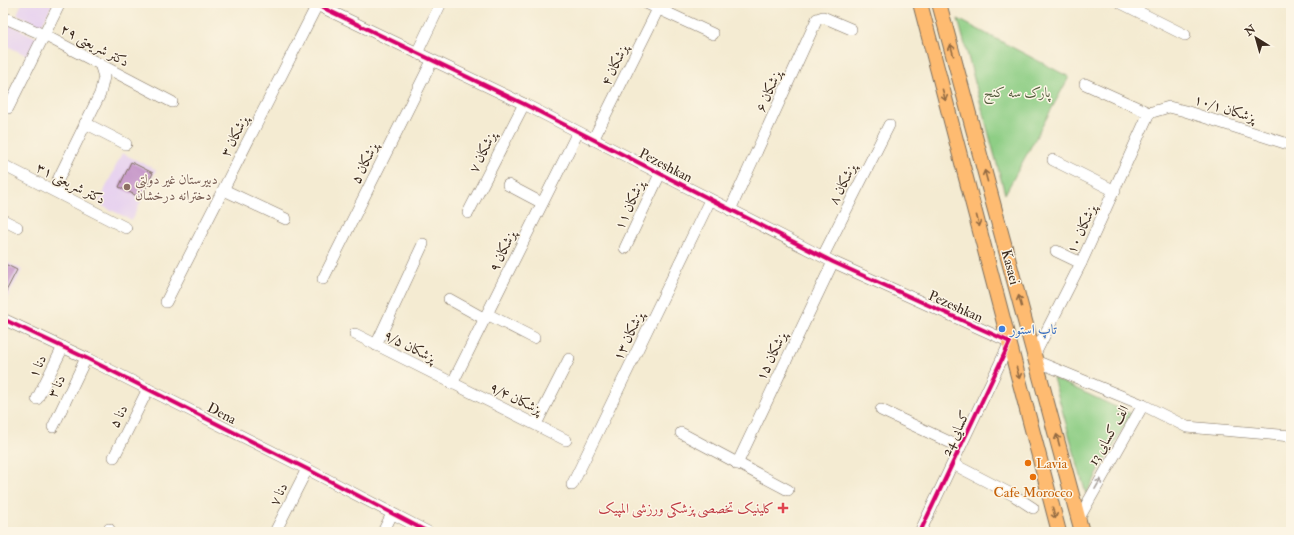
<svg xmlns="http://www.w3.org/2000/svg" width="1294" height="535" font-family="'IM FELL Double Pica',Amiri,serif">
	<style>
		.built { fill: #e7d2ef }
		.green { fill: #8ece85; stroke: #647c52 }
		.building { fill: #c392c8 }
		.lines { fill: none; stroke-linecap: round; stroke-linejoin: round }
		.minor-casing { stroke: #7c6e5d; stroke-width: 12 }
		.major-casing { stroke: #7c6e5d; stroke-width: 16 }
		.minor { stroke: #fff; stroke-width: 11 }
		.major { stroke: #febb71; stroke-width: 14 }
		.cycleway-casing { stroke: #fcf5e5; stroke-width: 6 }
		.cycleway { stroke: #d6006c; stroke-width: 4 }
		.oneway { stroke: #936b43 }
		.oneway2 { stroke: #a79f9a }
		.education-dot { fill: #8d6e63; stroke: #fcf5e5; stroke-width: 1.5 }
		.shop-dot { fill: #3f7fe0; stroke: #fcf5e5; stroke-width: 1.5 }
		.food-dot { fill: #e8710a; stroke: #fcf5e5; stroke-width: 1.5 }
		.health-dot { fill: #e0444e; stroke: #fcf5e5; stroke-width: 1.5 }
		.labels { text-anchor: middle; stroke-width: 3; stroke-linejoin: round; paint-order: stroke }
		.street-label { font-size: 14px; fill: #3b2a1e; stroke: #fcf5e5 }
		.park-label { font-size: 14px; fill: #545b3d; stroke: #fcf5e5 }
		.education-label { font-size: 14px; fill: #785e54; stroke: #fcf5e5; text-anchor: start }
		.shop-label { font-size: 14px; fill: #366cbe; stroke: #fcf5e5; text-anchor: start }
		.food-label { font-size: 14px; fill: #c56008; stroke: #fcf5e5; text-anchor: start }
		.health-label { font-size: 14px; fill: #be3a42; stroke: #fcf5e5; text-anchor: end }
	</style>
	<rect width="100%" height="100%" fill="#fcf5e5"/>
	<filter id="ink" filterUnits="userSpaceOnUse"><feTurbulence type="fractalNoise" baseFrequency=".025" numOctaves="2"/><feDisplacementMap in="SourceGraphic" scale="8" xChannelSelector="R" yChannelSelector="G"/><feConvolveMatrix kernelMatrix="1 2 1 2 8 2 1 2 1" color-interpolation-filters="sRGB"/></filter>
	<filter id="wash" filterUnits="userSpaceOnUse"><feTurbulence type="fractalNoise" baseFrequency=".012" numOctaves="4" result="noise"/><feDisplacementMap in="SourceGraphic" scale="16" xChannelSelector="R" yChannelSelector="G"/><feGaussianBlur stdDeviation="0.9" result="paint"/><feColorMatrix in="noise" values="0 0 0 0 0 0 0 0 0 0 0 0 0 0 0 0 0 1.4 0 .05"/><feComposite in="paint" operator="in"/></filter>
	<g filter="url(#wash)">
		<rect width="100%" height="100%" fill="#f4ebd2"/>
		<g class="built">
			<polygon points="22,3 53,3 41,26 17,14"/>
			<polygon points="3,21 39,39 30,57 3,44"/>
			<polygon points="122,153 156,170 132,220 98,204"/>
			<polygon points="3,260 22,270 3,306"/>
		</g>
		<g class="green">
			<polygon points="958,19 1069,77 1005,194"/>
			<polygon points="1053,378 1131,414 1086,494"/>
		</g>
		<g id="blocks">
			<g class="building">
				<polygon points="131,162 153,173 141,198 119,187"/>
				<polygon points="3,263 17,270 3,297"/>
			</g>
		</g>
	</g>
	<g filter="url(#ink)">
		<use href="#blocks" fill-opacity="0" stroke="#7c6e5d" stroke-width="1"/>
		<g class="lines">
			<g class="minor-casing">
				<g id="minor">
					<polyline points="313,3 524,104 833,262 1010,342 920,532"/>
					<polyline points="646,3 713,34"/>
					<polyline points="1121,3 1185,35"/>
					<polyline points="3,17 44,35 172,102"/>
					<polyline points="417,53 441,3"/>
					<polyline points="1085,84 1149,113"/>
					<polyline points="8,108 60,3"/>
					<polyline points="1149,113 1169,107 1185,111 1291,145"/>
					<polyline points="85,123 126,144"/>
					<polyline points="593,140 661,3"/>
					<polyline points="1053,160 1115,191"/>
					<polyline points="3,165 126,228"/>
					<polyline points="508,185 542,203"/>
					<polyline points="53,190 100,94 104,77 100,64"/>
					<polyline points="224,190 286,219"/>
					<polyline points="730,210 817,19 823,17 851,29"/>
					<polyline points="468,213 524,104"/>
					<polyline points="3,220 17,227"/>
					<polyline points="625,248 660,174"/>
					<polyline points="1056,251 1081,263"/>
					<polyline points="823,256 889,125"/>
					<polyline points="323,279 432,61"/>
					<polyline points="449,299 485,319"/>
					<polyline points="166,302 317,5"/>
					<polyline points="487,314 534,338"/>
					<polyline points="3,319 86,358 307,469 428,532"/>
					<polyline points="355,334 566,440"/>
					<polyline points="376,345 423,244"/>
					<polyline points="1035,354 1081,263 1149,113"/>
					<polyline points="1036,361 1143,405 1187,427 1291,436"/>
					<polyline points="452,384 578,132"/>
					<polyline points="37,399 63,347"/>
					<polyline points="881,410 960,447"/>
					<polyline points="536,424 569,359"/>
					<polyline points="53,427 86,358"/>
					<polyline points="681,433 788,490"/>
					<polyline points="114,457 148,389"/>
					<polyline points="737,464 833,262"/>
					<polyline points="953,464 1013,495 1033,508"/>
					<polyline points="572,485 710,200"/>
					<polyline points="1079,518 1143,405"/>
					<polyline points="107,532 109,529"/>
					<polyline points="275,532 307,469"/>
					<polyline points="383,532 392,514"/>
				</g>
			</g>
			<g class="major-casing">
				<g id="major">
					<polyline points="920,3 1059,532"/>
					<polyline points="939,3 1082,532"/>
				</g>
			</g>
			<use href="#minor" class="minor"/>
			<use href="#major" class="major"/>
			<g class="cycleway-casing">
				<g id="cycleway">
					<polyline points="313,3 524,104 833,262 1010,342 920,532"/>
					<polyline points="3,319 86,358 307,469 428,532"/>
				</g>
			</g>
			<use href="#cycleway" class="cycleway"/>
		</g>
		<defs><path id="oneway-shaft" d="M-6 0H5M1.5-3L5.5 0L1.5 3" fill="none" stroke-width="1.6" stroke-linecap="round" stroke-linejoin="round"/></defs>
		<g class="oneway">
			<use href="#oneway-shaft" transform="translate(952 50) rotate(-105)"/>
			<use href="#oneway-shaft" transform="translate(944 95) rotate(75)"/>
			<use href="#oneway-shaft" transform="translate(986 176) rotate(-105)"/>
			<use href="#oneway-shaft" transform="translate(978 221) rotate(75)"/>
			<use href="#oneway-shaft" transform="translate(1020 301) rotate(-105)"/>
			<use href="#oneway-shaft" transform="translate(1018 373) rotate(75)"/>
			<use href="#oneway-shaft" transform="translate(1058 440) rotate(-105)"/>
			<use href="#oneway-shaft" transform="translate(1054 513) rotate(75)"/>
		</g>
		<use class="oneway2" href="#oneway-shaft" transform="translate(1098 484) rotate(-60)"/>
	</g>
	<circle class="education-dot" cx="127" cy="187" r="4"/>
	<circle class="shop-dot" cx="1002" cy="329" r="4"/>
	<g class="food-dot">
		<circle cx="1028" cy="463" r="4"/>
		<circle cx="1033" cy="477" r="4"/>
	</g>
	<path class="health-dot" d="M781 502h4v4h4v4h-4v4h-4v-4h-4v-4h4z"/>
	<g class="labels">
		<g class="street-label">
			<text transform="translate(95 45) rotate(28)" y="5">۲۹ دکتر شریعتی</text>
			<text transform="translate(614 65) rotate(-64)" y="5">۴ پزشکان</text>
			<text transform="translate(768 91) rotate(-66)" y="5">۶ پزشکان</text>
			<text transform="translate(1225 108) rotate(18)" y="5">۱۰/۱ پزشکان</text>
			<text transform="translate(234 136) rotate(-63)" y="5">۳ پزشکان</text>
			<text transform="translate(482 152) rotate(-63)" y="5">۷ پزشکان</text>
			<text transform="translate(364 163) rotate(-64)" y="5">۵ پزشکان</text>
			<text transform="translate(666 165) rotate(27)" y="5">Pezeshkan</text>
			<text transform="translate(71 183) rotate(27)" y="5">۳۱ دکتر شریعتی</text>
			<text transform="translate(842 184) rotate(-63)" y="5">۸ پزشکان</text>
			<text transform="translate(629 205) rotate(-65)" y="5">۱۱ پزشکان</text>
			<text transform="translate(1081 229) rotate(-65)" y="5">۱۰ پزشکان</text>
			<text transform="translate(502 251) rotate(-64)" y="5">۹ پزشکان</text>
			<text transform="translate(1011 267) rotate(75)" y="5">Kasaei</text>
			<text transform="translate(956 306) rotate(24)" y="5">Pezeshkan</text>
			<text transform="translate(628 336) rotate(-64)" y="5">۱۳ پزشکان</text>
			<text transform="translate(410 346) rotate(27)" y="5">۹/۵ پزشکان</text>
			<text transform="translate(771 356) rotate(-64)" y="5">۱۵ پزشکان</text>
			<text transform="translate(37 366) rotate(-64)" y="5">۱ دنا</text>
			<text transform="translate(56 386) rotate(-64)" y="5">۳ دنا</text>
			<text transform="translate(516 398) rotate(26)" y="5">۹/۴ پزشکان</text>
			<text transform="translate(222 413) rotate(27)" y="5">Dena</text>
			<text transform="translate(118 416) rotate(-63)" y="5">۵ دنا</text>
			<text transform="translate(955 433) rotate(-65)" y="5">کسایی 24</text>
			<text transform="translate(1108 435) rotate(-60)" y="5">13 الف کسایی</text>
			<text transform="translate(278 494) rotate(-63)" y="5">۷ دنا</text>
		</g>
		<g class="park-label">
			<text x="1017" y="97">پارک سه کنج</text>
		</g>
		<g class="education-label">
			<text x="135" y="184">دبیرستان غیر دولتی<tspan x="135" dy="16">دخترانه درخشان</tspan></text>
		</g>
		<g class="shop-label">
			<text x="1010" y="334">تاپ استور</text>
		</g>
		<g class="food-label">
			<text x="1036" y="468">Lavia</text>
			<text x="1033" y="497" text-anchor="middle">Cafe Morocco</text>
		</g>
		<g class="health-label">
			<text x="774" y="513">کلینیک تخصصی پزشکی ورزشی المپیک</text>
		</g>
	</g>
	<rect width="1294" height="535" fill="none" stroke="#fcf5e5" stroke-width="16"/>
	<g transform="translate(1256 38) rotate(323)" stroke="#fcf5e5" stroke-width="3" paint-order="stroke">
	<path d="M0-3L7 15L0 10L-7 15Z" fill="#3b2a1e"/>
	<text y="-6" font-size="11" font-weight="bold" text-anchor="middle" fill="#3b2a1e">N</text>
	</g>
</svg>
